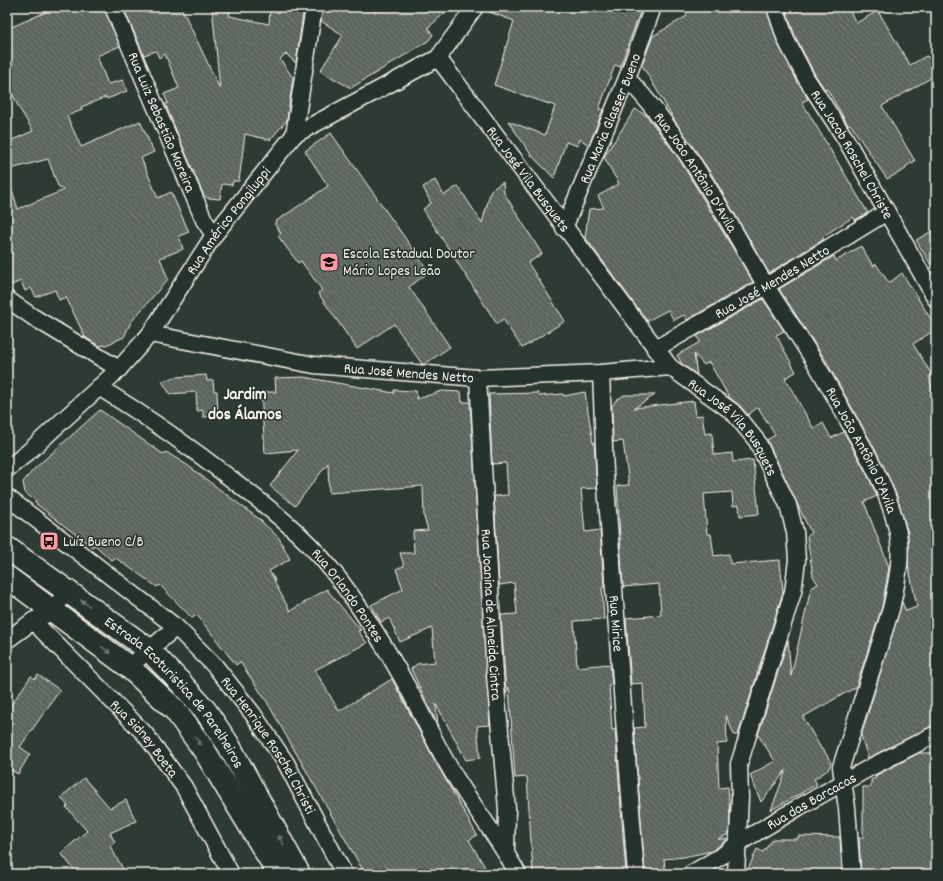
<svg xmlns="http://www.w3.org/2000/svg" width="943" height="881" font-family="Dekko,sans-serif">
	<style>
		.building { fill: url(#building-back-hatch); stroke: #f4f1e8 }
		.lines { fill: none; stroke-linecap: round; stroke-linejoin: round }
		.street-casing { stroke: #f4f1e8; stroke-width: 19 }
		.primary-casing { stroke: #f4f1e8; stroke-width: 25 }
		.street { stroke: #26332d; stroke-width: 16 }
		.primary { stroke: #26332d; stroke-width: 22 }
		.oneway { fill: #6e766e }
		.labels { text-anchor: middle; stroke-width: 3; stroke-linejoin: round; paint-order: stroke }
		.street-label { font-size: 15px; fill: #f4f1e8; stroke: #26332d }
		.poi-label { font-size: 15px; fill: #f4f1e8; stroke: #26332d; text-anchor: start }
		.quarter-label { font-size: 17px; font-weight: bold; fill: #f4f1e8; stroke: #26332d }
	</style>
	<defs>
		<pattern id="building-back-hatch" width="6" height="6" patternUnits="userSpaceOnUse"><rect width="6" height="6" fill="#5c655e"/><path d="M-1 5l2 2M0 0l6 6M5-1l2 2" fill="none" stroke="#747c75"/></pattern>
	</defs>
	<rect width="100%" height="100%" fill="#2e3b34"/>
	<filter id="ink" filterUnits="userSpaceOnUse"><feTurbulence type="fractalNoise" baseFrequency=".025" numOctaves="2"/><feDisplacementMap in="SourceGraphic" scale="8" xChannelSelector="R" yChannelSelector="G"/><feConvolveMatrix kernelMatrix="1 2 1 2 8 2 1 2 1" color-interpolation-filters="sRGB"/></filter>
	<g filter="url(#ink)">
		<g class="building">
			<polygon points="48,7 104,7 120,46 97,56 108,84 123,80 127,91 107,99 106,97 81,107 82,110 67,116 81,147 140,121 154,152 141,158 158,198 171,192 189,232 179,236 183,249 160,258 168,279 131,322 124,337 106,345 99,346 85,337 66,297 59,300 55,290 36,297 31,288 25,291 21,281 7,287 7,184 10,183 18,209 64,190 58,186 48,159 7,170 7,142 33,131 18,106 7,82 7,29 46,12 45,11 49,10"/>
			<polygon points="123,7 181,7 220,89 212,7 231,7 229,16 269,24 270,7 304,7 296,63 286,54 280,59 293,78 287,120 270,140 245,134 239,181 233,181 232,185 222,184 220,199 207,198 203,194 165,104 168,103 164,94 179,88 165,54 159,58 156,51 144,55"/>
			<polygon points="323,7 357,7 376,11 378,7 451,7 428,28 433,35 428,41 351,88 320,71 343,35 321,21"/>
			<polygon points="484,7 642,7 620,67 615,65 599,109 603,110 589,145 580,139 578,146 566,142 554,178 532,156 508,121 545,135 555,106 494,85 514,21 484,10"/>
			<polygon points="683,7 766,7 778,44 808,99 802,102 868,213 855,220 853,217 822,237 824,239 769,273 711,173 675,121 642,65 653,36 687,16"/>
			<polygon points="785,7 848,7 856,23 878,11 910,65 926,56 936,61 936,75 882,106 915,161 905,167 906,169 887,179 850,124 848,125 827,89 825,90 814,73 795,36"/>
			<polygon points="635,109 646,115 678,157 753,282 687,320 684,315 674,320 668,310 647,321 585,237 589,209 604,208 598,196 619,184 604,157"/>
			<polygon points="331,133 429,272 409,287 450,347 425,364 422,364 394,324 357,349 318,293 322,290 301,261 298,263 278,236 281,233 275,225 275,222 328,186 305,151"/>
			<polygon points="435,180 444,195 458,186 482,223 491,190 503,182 504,193 542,254 528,263 565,321 522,348 503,319 497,324 423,209 431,203 423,187"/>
			<polygon points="936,229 936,273 916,240"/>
			<polygon points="861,246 873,266 876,264 889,283 902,273 936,327 936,329 913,344 932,375 929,377 936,400 936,724 868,758 861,736 902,602 906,611 917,607 908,564 908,533 896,494 878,455 826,361 779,289 834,256 836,261"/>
			<polygon points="763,299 784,331 776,335 796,372 785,378 814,429 823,423 831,438 844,432 868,476 877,496 864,502 889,567 882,607 856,687 803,717 822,750 823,749 828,757 831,763 828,770 814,779 817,784 771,810 786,770 761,802 750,775 775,761 758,735 788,640 791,676 811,588 818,584 813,576 807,536 811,533 767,440 775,435 758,407 748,415 740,406 729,397 709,362 704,365 694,354 697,375 682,364 677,355 700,342 697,336"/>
			<polygon points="206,375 207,381 213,380 214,391 217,391 218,416 203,417 203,410 197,411 196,392 170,394 162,381 176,377"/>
			<polygon points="303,377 394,393 394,390 416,391 417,399 442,391 461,392 462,402 470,402 490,725 477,726 480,758 466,760 436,704 438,726 411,669 417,664 435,662 432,628 400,642 389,618 381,622 371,605 403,589 396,569 404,566 400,553 414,553 413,531 428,530 424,517 423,486 329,493 328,463 295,506 270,486 298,450 265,453 261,392 276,392 275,378"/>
			<polygon points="585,392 593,443 594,442 597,488 581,489 585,532 600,530 604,587 602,588 604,619 574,621 577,667 610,664 612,685 609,685 612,730 615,729 626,874 533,874 527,777 515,778 509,687 506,693 501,615 517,614 514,583 499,585 494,496 508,495 506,463 492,464 489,394 538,393 539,396 563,394 564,396"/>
			<polygon points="624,395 655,395 634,408 694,401 696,416 702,415 705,434 712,433 714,455 732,453 733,462 753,460 759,514 740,516 739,505 733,506 732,492 704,494 707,534 711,534 714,556 729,554 730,564 780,560 783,592 738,735 734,735 726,715 727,743 717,744 719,788 728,787 730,815 729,834 718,839 728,839 712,851 684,857 664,859 666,874 645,874 634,728 645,727 643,683 631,684 626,618 661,615 659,584 623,587 617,486 629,485 623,441 613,442 612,406 616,400"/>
			<polygon points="100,410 163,454 166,452 187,465 259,519 279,538 290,559 269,571 275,580 274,581 290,611 327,589 328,591 361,630 358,631 367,643 315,670 339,711 392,679 434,759 477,835 469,840 489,874 365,874 267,702 240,662 236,665 197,615 192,618 160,585 157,587 116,558 111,560 95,545 92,547 35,503 36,501 25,493 23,482 34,469"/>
			<polygon points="38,675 60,690 20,747 30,754 18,774 7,768 7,711 31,676 35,679"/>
			<polygon points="919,753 936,753 936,874 861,874 859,838 863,838 863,787 871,787 871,780 876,778 875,776"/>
			<polygon points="84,778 110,808 126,800 136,821 110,833 115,842 110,846 126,874 77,874 61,853 87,831 66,807 68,806 61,797"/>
			<polygon points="798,836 840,837 842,874 746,874 757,849 763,852 773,839 798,839"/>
		</g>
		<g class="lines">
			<g class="street-casing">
				<g id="street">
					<path id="s1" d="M113 7 204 220 214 235"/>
					<path id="s2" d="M775 7 786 40 806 78 845 138 936 299"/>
					<path id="s3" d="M438 58 670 367 733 412 757 441 788 505 795 532 797 560 793 592 739 764 740 798 736 874"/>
					<path id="s4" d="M627 78C686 140 723 214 766 286 779 307 793 327 806 348 822 372 835 397 849 422 868 455 887 488 896 525 904 552 897 582 891 609L841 767 847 808 852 874"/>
					<polyline points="294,135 314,7"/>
					<path id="s5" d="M564 228 627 78 653 7"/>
					<polyline points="7,299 33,317 119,369"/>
					<path id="s6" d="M150 334 314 365 478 378 601 373 670 367"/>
					<path id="s7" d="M655 349 766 286 887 212"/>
					<path id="s8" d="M601 373 605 473 636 874"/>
					<path id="s9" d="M478 378 495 676 507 809 506 851"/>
					<path id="s10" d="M99 387C146 416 190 447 234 481 268 507 304 535 331 569 359 604 388 651 409 690 424 718 437 748 454 775 474 808 499 839 518 874"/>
					<path id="s11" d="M7 469 26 454 119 369 150 334 214 235 294 135 438 58 475 7"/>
					<path id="s12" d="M7 497 176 627 215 666 253 714 286 763 344 874"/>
					<path id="s13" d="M33 621 145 734 184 787 231 874"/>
					<polyline points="7,640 33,621 53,611 67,590"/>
					<polyline points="129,667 176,627"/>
					<path id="s14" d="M691 874 723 855 737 844 799 807 871 767 936 734"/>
				</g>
			</g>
			<g class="primary-casing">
				<g id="primary">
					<path id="s15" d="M7 548 148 649 181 683 205 710 228 744 299 874"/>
					<polyline points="7,577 129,667 175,710 204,750 279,874"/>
				</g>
			</g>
			<use href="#street" class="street"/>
			<use href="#primary" class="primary"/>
		</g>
		<defs><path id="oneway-solid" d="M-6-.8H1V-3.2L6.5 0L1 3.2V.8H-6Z"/></defs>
		<g class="oneway">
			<use href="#oneway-solid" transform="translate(85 603) rotate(-144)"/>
			<use href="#oneway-solid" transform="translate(106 650) rotate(37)"/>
			<use href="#oneway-solid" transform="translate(198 741) rotate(54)"/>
			<use href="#oneway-solid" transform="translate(281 840) rotate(-119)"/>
		</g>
	</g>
	<defs>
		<g id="school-square" transform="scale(1)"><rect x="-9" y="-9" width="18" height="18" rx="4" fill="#ff9aa2" stroke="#26332d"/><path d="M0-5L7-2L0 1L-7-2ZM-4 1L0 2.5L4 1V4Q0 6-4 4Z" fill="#111"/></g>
		<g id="bus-square" transform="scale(1)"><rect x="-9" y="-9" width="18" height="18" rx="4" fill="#ff9aa2" stroke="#26332d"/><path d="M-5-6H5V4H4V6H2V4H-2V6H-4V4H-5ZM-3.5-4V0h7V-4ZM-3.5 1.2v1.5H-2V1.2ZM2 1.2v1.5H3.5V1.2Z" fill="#111"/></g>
	</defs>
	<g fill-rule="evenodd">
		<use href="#school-square" x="329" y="262"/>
		<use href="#bus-square" x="49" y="541"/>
	</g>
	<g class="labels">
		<g class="street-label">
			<text dy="5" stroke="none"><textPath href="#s5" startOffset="119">Rua Maria Glasser Bueno</textPath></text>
			<text dy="5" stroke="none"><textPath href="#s1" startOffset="125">Rua Luiz Sebastião Moreira</textPath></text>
			<text dy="5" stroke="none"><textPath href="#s2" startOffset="167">Rua Jacob Roschel Christe</textPath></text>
			<text dy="5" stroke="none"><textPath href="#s4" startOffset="117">Rua João Antônio D'Avila</textPath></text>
			<text dy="5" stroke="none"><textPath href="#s3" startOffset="151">Rua José Vila Busquets</textPath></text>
			<text dy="5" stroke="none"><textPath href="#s11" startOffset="335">Rua Américo Pongiluppi</textPath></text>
			<text dy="5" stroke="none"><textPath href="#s7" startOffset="135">Rua José Mendes Netto</textPath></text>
			<text dy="5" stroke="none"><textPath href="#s6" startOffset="262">Rua José Mendes Netto</textPath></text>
			<text dy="5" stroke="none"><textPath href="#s3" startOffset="475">Rua José Vila Busquets</textPath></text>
			<text dy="5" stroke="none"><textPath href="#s4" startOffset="441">Rua João Antônio D'Avila</textPath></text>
			<text dy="5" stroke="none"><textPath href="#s10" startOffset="327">Rua Orlando Pontes</textPath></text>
			<text dy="5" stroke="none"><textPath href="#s9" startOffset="237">Rua Joanina de Almeida Cintra</textPath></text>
			<text dy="5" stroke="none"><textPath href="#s8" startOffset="251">Rua Mirice</textPath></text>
			<text dy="5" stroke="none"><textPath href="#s15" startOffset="223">Estrada Ecoturistica de Parelheiros</textPath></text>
			<text dy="5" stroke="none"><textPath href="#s13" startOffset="162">Rua Sidney Boeta</textPath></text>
			<text dy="5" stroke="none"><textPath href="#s12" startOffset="364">Rua Henrique Roschel Christi</textPath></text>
			<text dy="5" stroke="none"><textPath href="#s14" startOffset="141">Rua das Barcacas</textPath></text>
		</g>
		<g class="poi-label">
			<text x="343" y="258">Escola Estadual Doutor<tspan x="343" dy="17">Mário Lopes Leão</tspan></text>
			<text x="63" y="546">Luíz Bueno C/B</text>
		</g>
		<g class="quarter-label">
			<text x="245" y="399">Jardim<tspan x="245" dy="20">dos Álamos</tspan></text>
		</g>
	</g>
	<rect width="943" height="881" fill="none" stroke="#26332d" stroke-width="24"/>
	<rect x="12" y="12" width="919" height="857" fill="none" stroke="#f4f1e8" stroke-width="1.5" filter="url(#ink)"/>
</svg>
